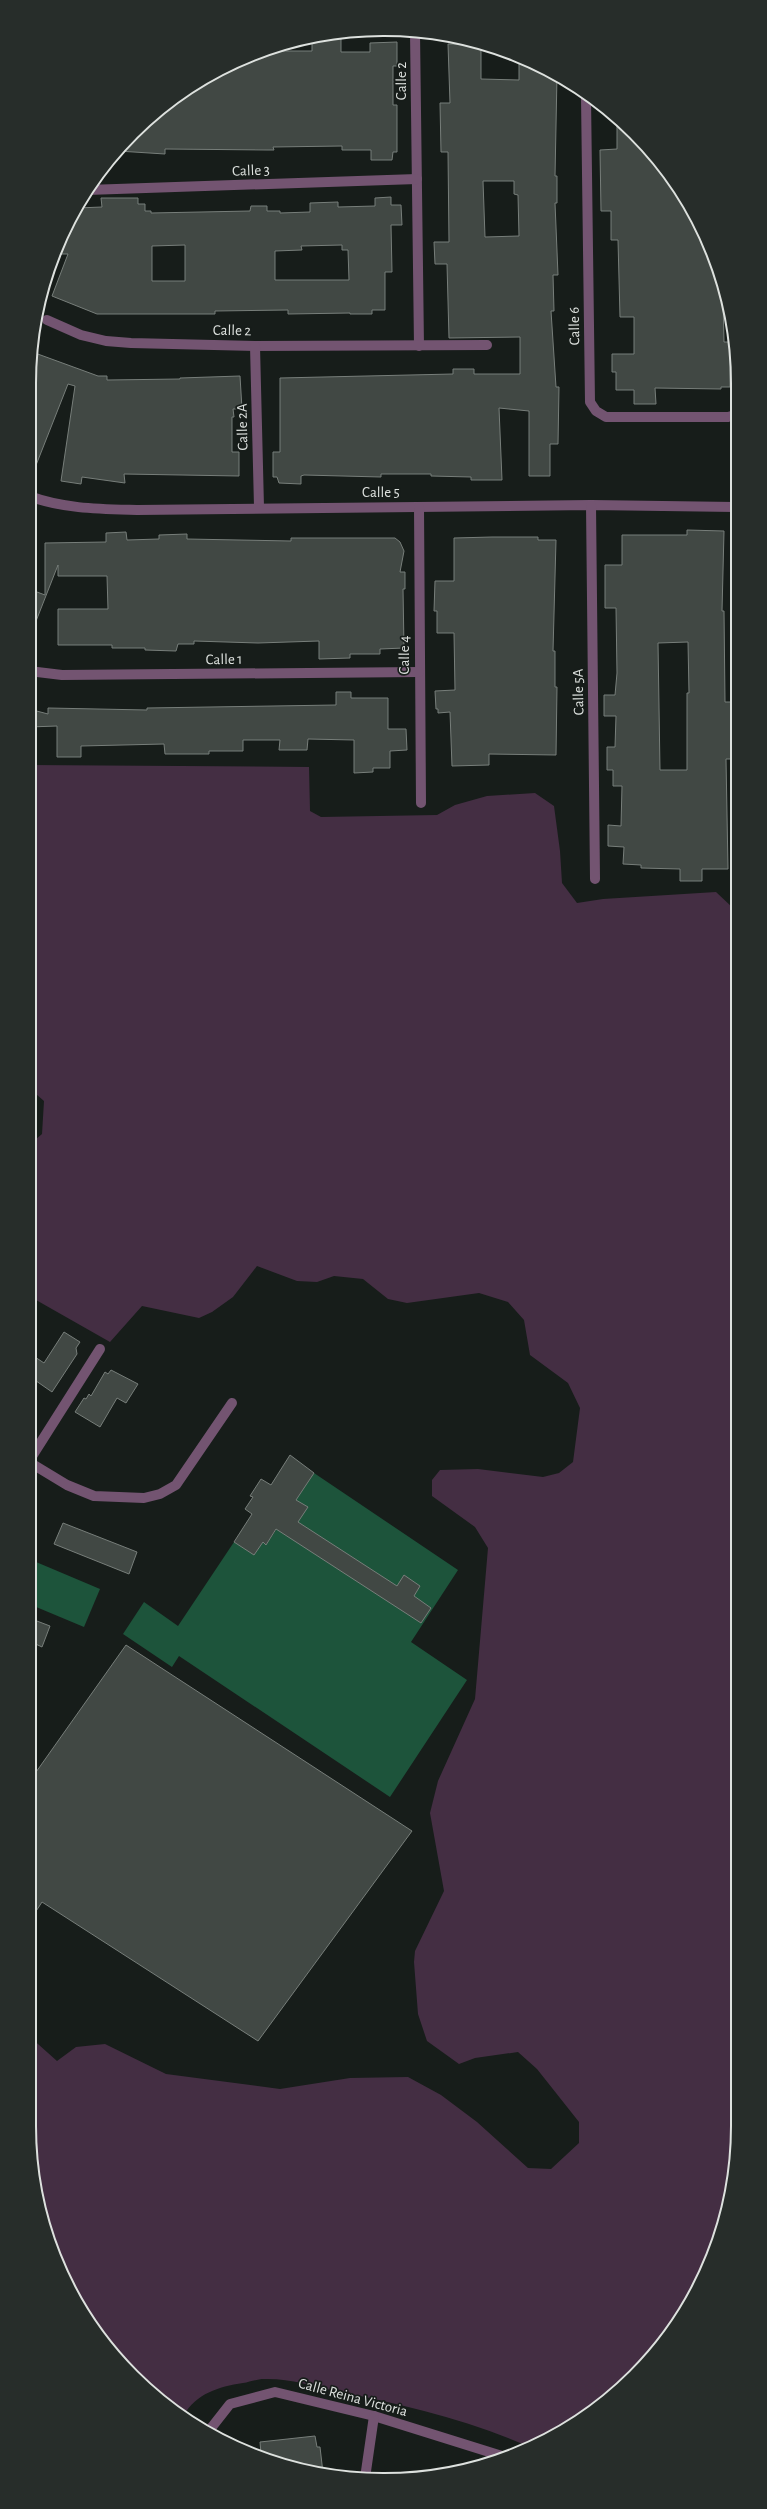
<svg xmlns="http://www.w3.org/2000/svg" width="767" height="2509" font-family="'Alegreya Sans',sans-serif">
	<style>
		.green { fill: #442e43 }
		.water { fill: #1d543b }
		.building { fill: #414844; stroke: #777e7a; fill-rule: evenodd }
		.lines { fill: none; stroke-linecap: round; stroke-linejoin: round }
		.minor { stroke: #735471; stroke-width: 10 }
		.labels { text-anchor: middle; stroke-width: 3.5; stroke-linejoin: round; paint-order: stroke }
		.street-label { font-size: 15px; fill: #dde1de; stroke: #171d1a }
		.rim { fill: none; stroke: #dde1de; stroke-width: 2 }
	</style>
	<rect width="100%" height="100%" fill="#171d1a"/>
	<path class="green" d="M29 765 309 767 310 811 321 817 437 815 455 805 487 796 535 793 554 806 560 851 562 883 577 903 603 899 716 892 733 908 736 919 738 2125 731 2195 711 2261 678 2322 634 2376 581 2420 525 2445C465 2419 400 2404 336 2391 313 2386 288 2378 264 2379 257 2379 250 2382 243 2383 218 2387 197 2393 183 2416L168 2407 117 2359 56 2261 36 2194 29 2125V2036L57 2061 76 2047 105 2044 166 2074 280 2089 350 2078 408 2077 441 2095 477 2122 528 2168 551 2169 579 2143V2122L537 2069 518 2052 475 2058 459 2064 427 2041 418 2014 414 1962 415 1951 444 1891 430 1813 438 1781 475 1699 488 1548 475 1527 432 1496V1480L440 1470 478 1469 543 1477 559 1473 573 1462 580 1408 568 1383 530 1355 524 1320 508 1302 479 1293 407 1303 388 1299 363 1279 334 1276 317 1282 297 1281 257 1266 233 1297 212 1312 199 1318 142 1306 110 1342 29 1296V1145L42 1134 44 1101 29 1088Z"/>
	<g class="water">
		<polygon points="314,1473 458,1570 411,1642 467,1680 390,1797 179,1656 172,1667 123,1634 144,1602 178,1626 234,1542 263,1542 266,1545"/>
		<polygon points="29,1559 100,1589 84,1627 29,1604"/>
	</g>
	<g class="building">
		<polygon points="341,33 341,52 370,52 370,43 397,42 397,66 393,66 393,105 397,105 397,152 393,152 392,160 371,160 371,150 342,150 342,146 273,147 274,150 267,150 165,149 165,154 118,151 133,133 187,89 248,56 264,51 312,51 312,37"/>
		<path d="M448 44H475L481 47V79L519 80V61L557 75 555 176H557V203H555L558 275H553L554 311H551L556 387H559L558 444H550V476H529V411L499 408 502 480H471V477L431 476V474H381V477L304 475 301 476V484L279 483 277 477H273V452H280V378L453 374V369H474V374H520V337L449 338 447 264H435L434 242H449L448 152H441L440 103H450ZM483 181H514V194L518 195 519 236 485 237Z"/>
		<polygon points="617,123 650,150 702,227 723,299 724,342 730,342 730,387 721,387 721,389 655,388 656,404 634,404 634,390 616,390 616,372 612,372 612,354 634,354 634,317 620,317 618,240 611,240 611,211 601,211 600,150 617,149"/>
		<path d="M391 197V205H401L402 225H391L392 272H385V310H372V314H350V313L288 314V310L215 311V314H97L52 296 68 254H58V244L77 208 102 207 101 198H138V204H145V211H151V213L250 211 251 206H267V211H280V213L310 212V203L338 202V207L375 206V198ZM185 245V281H152V246ZM342 245V250H348L349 280H275V251L302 250 301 246Z"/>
		<polygon points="35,353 98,376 107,376 107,380 180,379 180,378 240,376 242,409 233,409 234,417 232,417 232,452 239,452 239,476 124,474 125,483 82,477 81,484 61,481 75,386 68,384 29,483 29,384 31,362"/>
		<path d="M687 530 724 531 722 611H724L725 702H736V759H726L728 869H702V881H680V869L641 868V865L623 864 624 847 608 846V825L621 826 622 786H613V770H607V747H615L616 716H604V695H615L617 673 616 608H605V565H622V535H687ZM688 642 689 693H687V770H660L658 643Z"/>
		<polygon points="126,532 127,540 159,539 159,535 187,534 187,539 291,541 291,538 395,538 400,542 404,551 400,572 405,572 405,589 403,589 404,648 380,649 380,654 350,654 350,658 319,659 319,641 258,643 194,641 194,644 178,644 176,651 145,650 145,648 112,648 112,645 58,645 58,609 108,609 107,576 58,576 58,565 29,639 29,589 45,595 45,543 106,542 106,533"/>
		<polygon points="492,537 538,537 538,540 556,540 553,651 555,651 555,687 557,687 556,755 489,754 489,765 452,766 450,712 438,713 438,709 436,709 435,691 455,690 454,633 437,633 437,611 434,611 435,581 454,581 454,538"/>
		<polygon points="336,692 351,692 351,698 388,698 388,729 406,729 407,750 390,751 390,768 373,768 373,772 354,773 354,740 308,739 307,750 279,750 280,740 243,740 243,751 209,751 209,754 165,754 164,744 81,746 81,757 57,757 57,726 29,727 29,709 48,714 48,708 147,710 147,708 336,705"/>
		<polygon points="64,1332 80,1342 76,1348 77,1354 52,1392 29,1376 29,1367 35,1357 44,1363"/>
		<polygon points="111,1370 138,1384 126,1403 117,1398 100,1427 75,1412 84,1398 86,1399 89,1394 91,1396 105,1372 108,1374"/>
		<polygon points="290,1455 314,1473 296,1500 308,1507 298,1522 397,1586 404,1575 420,1586 414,1596 431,1608 421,1623 276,1529 266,1545 263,1542 254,1555 234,1542 252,1514 245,1509 253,1497 250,1496 261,1479 271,1485"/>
		<polygon points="63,1523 137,1552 129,1574 54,1544"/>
		<polygon points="29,1618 50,1626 42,1647 29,1641"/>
		<polygon points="126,1645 412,1831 258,2041 42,1902 29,1922 29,1782"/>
		<polygon points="315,2436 317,2447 320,2447 323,2473 261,2454 260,2442"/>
	</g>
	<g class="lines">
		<g class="minor">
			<polyline points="415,32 419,346"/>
			<polyline points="586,97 590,402 596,411 606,417 728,417 735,415"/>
			<polyline points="87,190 417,179"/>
			<polyline points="47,320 81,335 106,341 131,343 255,346 487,345"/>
			<polyline points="255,346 259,507"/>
			<path d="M29 496C64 509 100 509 137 510L591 505 735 507"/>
			<polyline points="591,505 595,879"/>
			<polyline points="419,507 421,803"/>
			<polyline points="29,671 62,675 419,672"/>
			<polyline points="29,1461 100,1349"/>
			<polyline points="29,1462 67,1485 94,1496 144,1498 160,1494 176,1485 232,1403"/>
			<polyline points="208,2432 230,2404 275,2392 374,2416 502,2456"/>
			<polyline points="365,2478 374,2416"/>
		</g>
	</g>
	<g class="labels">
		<g class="street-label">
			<text transform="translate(401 81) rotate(-90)" y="5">Calle 2</text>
			<text transform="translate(251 170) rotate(-2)" y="5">Calle 3</text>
			<text transform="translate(574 326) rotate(-91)" y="5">Calle 6</text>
			<text transform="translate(232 330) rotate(1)" y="5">Calle 2</text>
			<text transform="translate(242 427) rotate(-91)" y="5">Calle 2A</text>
			<text x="381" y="497">Calle 5</text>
			<text transform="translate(404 655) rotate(-90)" y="5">Calle 4</text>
			<text transform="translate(224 659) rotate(-1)" y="5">Calle 1</text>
			<text transform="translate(578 692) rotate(-91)" y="5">Calle 5A</text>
			<text transform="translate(353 2397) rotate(15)" y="5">Calle Reina Victoria</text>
		</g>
	</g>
	<path d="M0 0H767V2509H0ZM383 36H384A347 347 0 0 1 731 383V2126A347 347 0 0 1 384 2473H383A347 347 0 0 1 36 2126V383A347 347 0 0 1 383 36Z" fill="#272d2a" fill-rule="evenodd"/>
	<path class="rim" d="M383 36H384A347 347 0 0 1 731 383V2126A347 347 0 0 1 384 2473H383A347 347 0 0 1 36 2126V383A347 347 0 0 1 383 36Z"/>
</svg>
